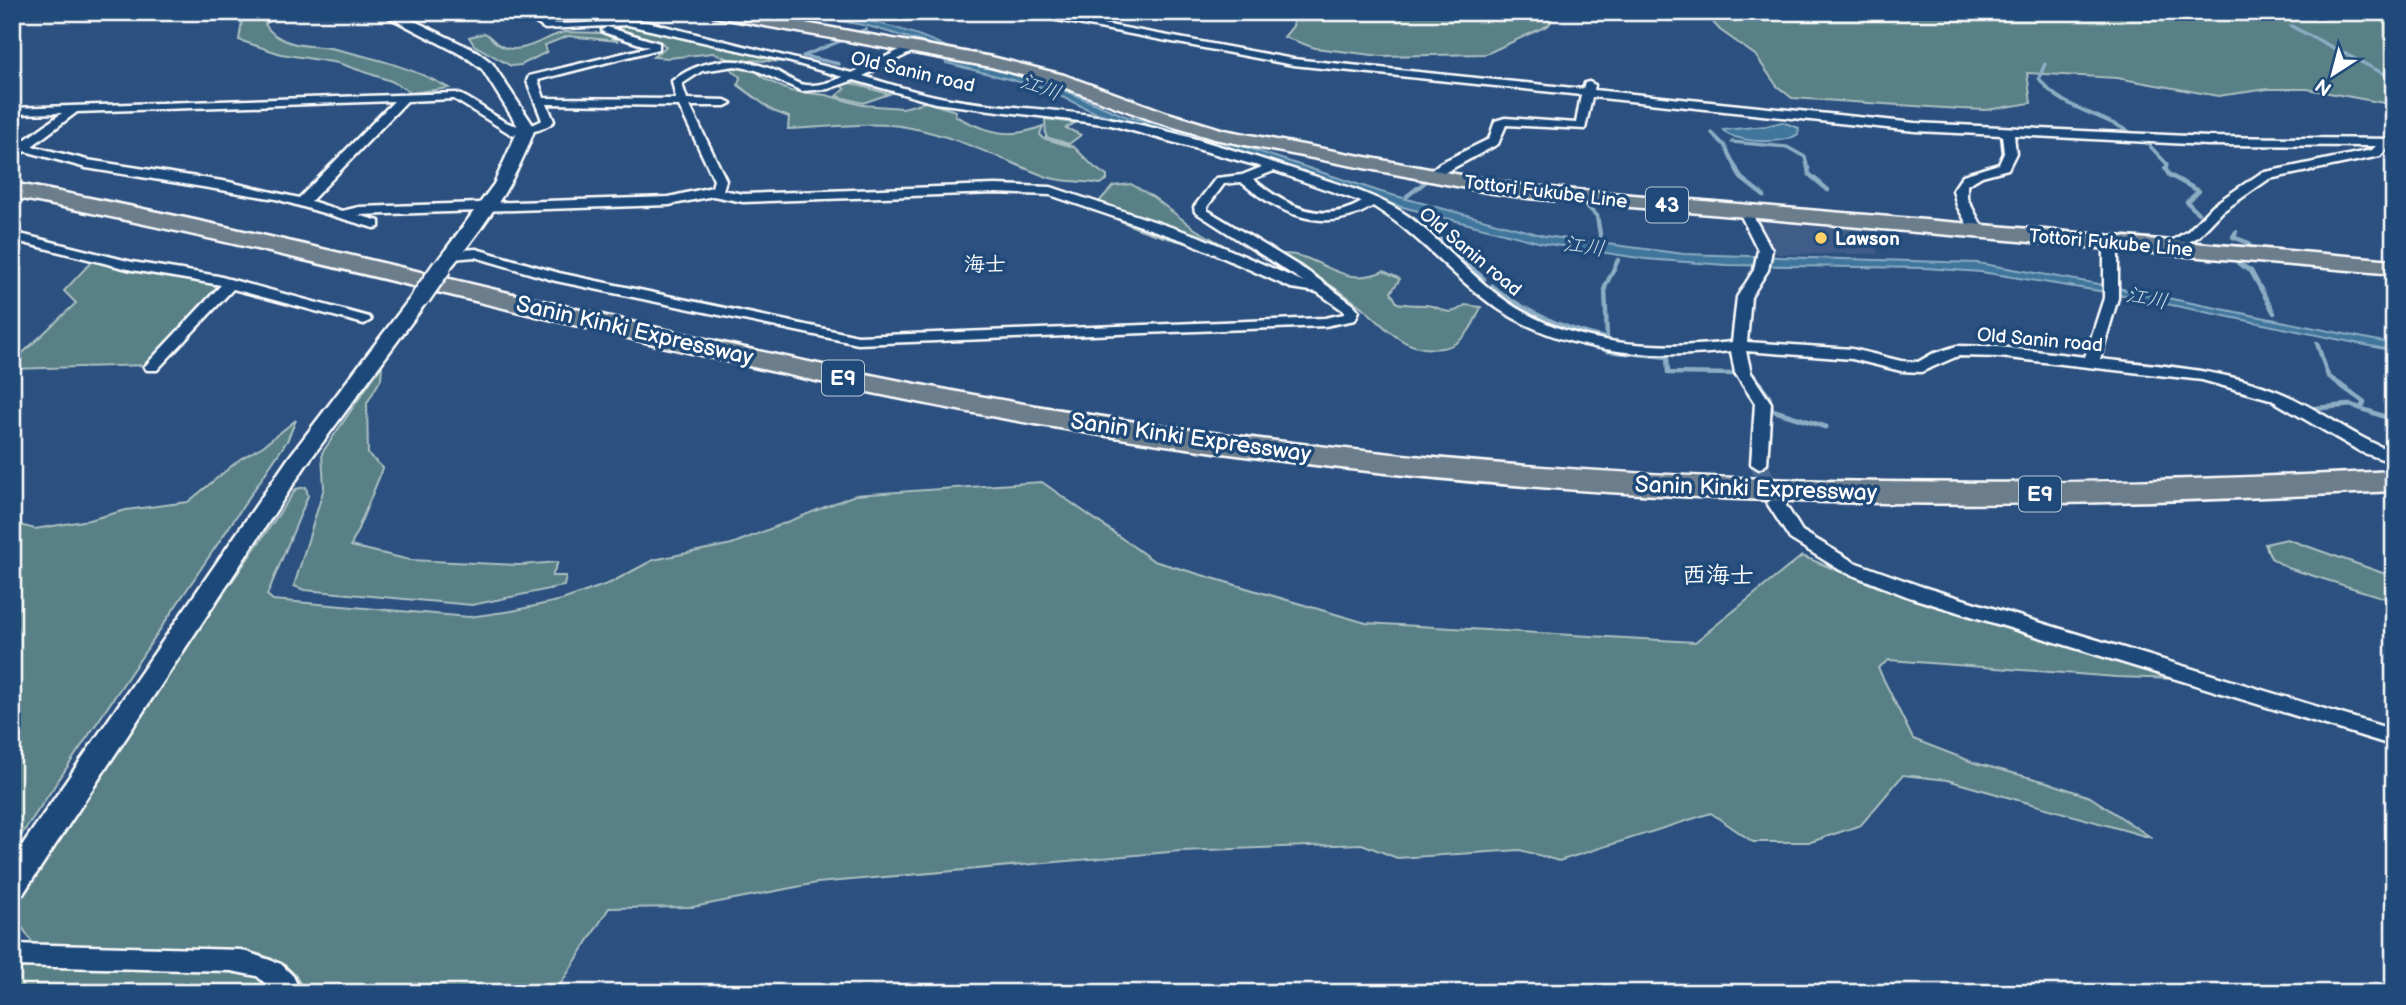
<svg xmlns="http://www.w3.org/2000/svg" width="2406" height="1005" font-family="'Balsamiq Sans','Klee One',sans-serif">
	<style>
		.built { fill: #405c88 }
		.green { fill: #588086; stroke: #acc0c2; stroke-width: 2 }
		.water { fill: #40769c; stroke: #8cadc4; stroke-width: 2 }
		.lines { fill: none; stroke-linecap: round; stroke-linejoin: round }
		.stream-far2 { stroke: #8cadc4; stroke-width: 3.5 }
		.stream-far1 { stroke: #8cadc4; stroke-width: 4.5 }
		.stream { stroke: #8cadc4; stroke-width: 5 }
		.minor-tunnel { stroke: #4c6a92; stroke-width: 18; stroke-dasharray: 18 9; stroke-linecap: butt }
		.minor-casing { stroke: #fff; stroke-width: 5 }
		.tertiary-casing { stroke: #fff; stroke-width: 5 }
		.primary-casing { stroke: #fff; stroke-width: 5 }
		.motorway-casing { stroke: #fff; stroke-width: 5 }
		.minor { fill: #1f4a7a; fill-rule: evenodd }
		.tertiary { fill: #1f4a7a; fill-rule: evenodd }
		.primary { fill: #6c7d8c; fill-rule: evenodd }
		.motorway { fill: #6c7d8c; fill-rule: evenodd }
		.tertiary-bridge-casing { stroke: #fff; stroke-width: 23; stroke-linecap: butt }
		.tertiary-bridge { stroke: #1f4a7a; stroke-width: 18 }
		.poi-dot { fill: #ffd166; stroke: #1f4a7a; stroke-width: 2.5 }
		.labels { text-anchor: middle; stroke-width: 7; stroke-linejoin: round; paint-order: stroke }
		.far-street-label { font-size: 19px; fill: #fff; stroke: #1f4a7a }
		.far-poi-label { font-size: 19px; font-weight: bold; fill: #fff; stroke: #1f4a7a; text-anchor: start }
		.far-water-label { font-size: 21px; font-style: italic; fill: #cfdde6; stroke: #1f4a7a }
		.shield { fill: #1f4a7a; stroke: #bcc9d7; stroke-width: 2 }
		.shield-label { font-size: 21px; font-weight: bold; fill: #fff }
		.far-neighbourhood-label { font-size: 21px; font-weight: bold; fill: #fff; stroke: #1f4a7a }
		.street-label { font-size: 23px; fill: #fff; stroke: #1f4a7a }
		.neighbourhood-label { font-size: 24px; font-weight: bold; fill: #fff; stroke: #1f4a7a }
	</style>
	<rect width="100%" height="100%" fill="#2c507f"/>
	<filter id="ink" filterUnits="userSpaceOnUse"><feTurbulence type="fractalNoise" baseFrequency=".0143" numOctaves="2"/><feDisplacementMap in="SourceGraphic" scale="14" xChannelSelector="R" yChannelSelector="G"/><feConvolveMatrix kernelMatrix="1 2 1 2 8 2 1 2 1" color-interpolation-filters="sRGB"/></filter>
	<g filter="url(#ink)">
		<polygon class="built" points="1754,218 1872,228 1878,254 1776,254 1765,231"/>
		<g class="green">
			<path d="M191 12H288L265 24C271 35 284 41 296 44 309 47 322 46 335 49 374 58 414 68 449 88L412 93 391 81 338 63 281 54 239 40 242 21Z"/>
			<polygon points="1294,12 1555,12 1549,25 1486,54 1381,56 1315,48 1284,37 1293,26"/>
			<polygon points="1695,12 2394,12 2394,102 2384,103 2307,89 2268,89 2218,96 2117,78 2027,73 2031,103 1987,110 1960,109 1792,98 1777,86 1755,55 1720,30 1708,17"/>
			<polygon points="611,25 643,27 784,62 729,59 713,53 669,58 653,57 666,47 661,42 610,27"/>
			<path d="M565 32 602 33 618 41 568 36 545 45 547 52 521 65 511 66 474 45 469 37 485 33C490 36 493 41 498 44 518 59 545 36 565 32Z"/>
			<path d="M733 65 754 69 765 79 790 91 826 95 862 105 903 108 926 102 956 111 955 116C986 132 1010 140 1043 126L1040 134 1042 138 1074 147 1094 167 1107 176V180L1100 184C1083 180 1064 183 1047 177 1000 159 957 136 906 127 868 121 827 128 788 129L789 117 773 111 738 85 740 77 730 68Z"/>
			<polygon points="851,83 889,94 863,103 836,96 845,89 840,85"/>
			<polygon points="1045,119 1075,123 1066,128 1081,135 1069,144 1046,137"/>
			<path d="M1131 184 1153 197 1195 229 1243 256C1203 247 1126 233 1096 205L1113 186Z"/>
			<path d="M1282 254C1322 253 1339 290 1384 271L1400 279 1391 292 1397 303C1407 305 1416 305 1426 305 1444 306 1446 320 1465 305L1481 307C1473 326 1464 345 1442 348 1399 353 1386 324 1355 302 1332 285 1306 269 1282 254Z"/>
			<polygon points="93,260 217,282 222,287 149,365 12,369 12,363 76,303 64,291"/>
			<polygon points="382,365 381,379 367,403 368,454 383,468 351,546 410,560 519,565 558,562 552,576 566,576 564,586 472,605 304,590 294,586 324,488 322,453"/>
			<polygon points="296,420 287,441 12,849 12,523 35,529 89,520 126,510 188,502 240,459 263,446"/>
			<path d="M1042 482 1154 561 1366 623 1695 642 1802 556 1878 587 2178 679 2116 677 1889 660 1878 668 1913 739 1975 763 2047 782 2090 797 2152 838 1947 780 1903 775 1861 825 1811 842H1753L1711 813 1559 861 1520 850 1397 858 1362 844 1181 851 817 883 693 907 609 908 555 993H304C296 966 277 959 252 952L34 945 12 912 68 819 296 489 306 487 308 496 267 595 273 600 469 617 512 611 562 600 610 583 653 560 732 544 855 495Z"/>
			<polygon points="2287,539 2394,577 2394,601 2288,568 2271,558 2265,544"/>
			<polygon points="22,963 238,970 256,975 274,993 12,993 12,970"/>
		</g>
		<g class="water">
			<path d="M793 12C843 12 908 27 953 50L956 60 1049 84 1125 116 1230 142 1381 192 1545 236 1684 254 1978 263 2093 283 2394 344V351L2118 294 1981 272 1925 268 1726 265 1645 259 1542 243 1391 204 1287 166 1094 112 1043 88 946 63 936 46 868 26Z"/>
			<path d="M1782 122 1799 128 1798 134C1785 145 1733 143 1723 130L1766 126Z"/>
		</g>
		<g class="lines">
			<g class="stream-far2">
				<polyline points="2291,26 2394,79"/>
				<polyline points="855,34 866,29"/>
				<polyline points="839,64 803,56 843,40"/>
				<path d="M2045 64 2039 78C2057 107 2103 115 2131 133"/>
				<polyline points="1712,133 1725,146 1737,170"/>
				<polyline points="2145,141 2167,164 2166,170"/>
				<polyline points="1732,142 1787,147 1805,157 1808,170"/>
			</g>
			<g class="stream-far1">
				<polyline points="1736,168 1741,178 1764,196"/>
				<polyline points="1808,168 1809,174 1828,190"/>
				<polyline points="2165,168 2169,175 2199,191 2187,202 2198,213"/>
				<polyline points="1407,196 1424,183"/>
				<polyline points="1586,205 1597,216 1601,240"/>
				<polyline points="1401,211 1430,230 1484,279"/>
				<polyline points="2236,232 2233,237 2249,243 2245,249"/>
				<polyline points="2238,263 2251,271 2274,313"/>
				<path d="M1492 286C1526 313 1562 328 1604 338"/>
				<polyline points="1607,339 1605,287 1618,260"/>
				<polyline points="2317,343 2328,376 2341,385"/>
				<polyline points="1607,351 1667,357 1668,373 1736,374"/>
				<polyline points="1754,376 1761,385"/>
			</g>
			<g class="stream">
				<polyline points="1759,384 1769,397 1772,410 1826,427"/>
				<polyline points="2339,384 2364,402 2361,408"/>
				<polyline points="2307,409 2351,405 2394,420"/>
			</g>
			<polyline class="minor-tunnel" points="1759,464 1774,500"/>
			<g class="minor-casing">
				<g id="minor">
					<path d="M519 12C536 12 538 22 550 23 584 26 618 17 652 23L852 73 908 46H916V50L863 76C887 83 911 91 935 96 993 109 1054 107 1113 119 1185 133 1256 157 1326 180 1354 189 1384 199 1408 216 1440 240 1467 272 1499 296 1565 346 1653 351 1732 342L1737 297 1754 270 1758 250 1739 212 1745 208 1751 212 1772 250 1768 270 1751 297 1747 342 1852 349 1901 361 1918 362 1932 354 1957 346 2000 347 2085 357 2104 298V243L2111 239 2118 243V298L2100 359C2160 366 2222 369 2279 392 2319 408 2353 437 2394 452V463L2361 452 2270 399 2202 380 2000 357 1958 356 1921 372 1901 371 1852 359 1746 351 1751 373 1771 403 1767 464 1759 469 1751 464 1755 403 1735 373 1731 351C1650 360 1560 353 1491 304 1450 274 1419 235 1376 208L1373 206C1326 236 1279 214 1241 182L1224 184 1207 207V210L1307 271 1354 305 1359 311 1355 320 1325 326 858 344 556 281 475 257 452 259 445 255 452 251 476 249 559 273 858 336 1325 318 1344 314V311L1317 292 1291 288 1188 242 1050 195 995 193 743 202 713 196 669 205 358 215 379 221V227L374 228 276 199 86 168 25 151 12 159V149L62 113 12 114V108L456 93C485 102 510 141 542 120L527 81 529 76 649 47 603 32 602 30 607 27 659 43V49L538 80 544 98 676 99 672 81C703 57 740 55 776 71 786 75 794 84 805 85 818 86 831 82 843 77L791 62 628 25 545 29ZM735 66 756 70 802 91 828 89 854 80 935 103 1111 125 1262 167 1242 175 1216 178 1194 207 1195 212 1304 282 1198 236 1051 187 995 185 743 194 723 190 726 180 690 106H725L731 103 725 100 687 99 682 84 702 71ZM454 99 512 135C528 132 542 132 554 121L547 104 679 106 714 180 712 187 669 197 359 207 342 211 311 201 407 101ZM394 101 299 198 229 182 87 160 32 146 77 112ZM1274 171 1362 202C1323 226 1284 205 1253 179Z"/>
					<polygon points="1015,12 1038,12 1293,59 1583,89 1585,83 1589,82 1595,85 1594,90 1915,123 2208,137 2394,139 2394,147 2389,147 2380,156 2269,179 2223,211 2198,237 2170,252 2165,251 2165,245 2188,231 2213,205 2261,173 2372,150 2376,146 2208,145 2014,135 2016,153 2008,169 1982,176 1967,185 1967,198 1984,230 1977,234 1972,233 1957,206 1953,190 1963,175 1999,164 2004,153 2002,135 1915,131 1592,97 1585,129 1506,125 1498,144 1429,181 1423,177 1440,163 1489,139 1495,121 1505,118 1576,123 1581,95 1293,65"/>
					<polygon points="12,232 132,262 218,276 369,317 371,320 364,324 233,289 157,370 147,370 144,367 147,364 221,285 132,270 12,240"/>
					<polygon points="1776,497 1782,499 1802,531 1854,562 1923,587 2394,730 2394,746 1909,597 1840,570 1790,539 1767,503"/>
					<polygon points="12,944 241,950 281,964 293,976 301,993 276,993 257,976 231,971 12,966"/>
				</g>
			</g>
			<g class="tertiary-casing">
				<g id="tertiary">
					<path d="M379 12H396L476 51 492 63 535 128C516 182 484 227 448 271L442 272 433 267 494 184 519 128 482 69 466 57Z"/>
					<polygon points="421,291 430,297 306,465 23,894 12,898 12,860 290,456 414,293"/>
				</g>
			</g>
			<g class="primary-casing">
				<polygon id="primary" points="708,12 744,12 992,57 1064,75 1168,113 1224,130 1487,180 1528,186 2394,260 2394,274 1528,198 1487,192 1214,139 1154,121 1052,83 991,67 716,17"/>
			</g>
			<g class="motorway-casing">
				<path id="motorway" d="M12 183C358 247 695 349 1042 407 1320 454 1603 478 1885 482 2055 485 2224 479 2394 471V491C2224 500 2055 506 1885 503 1602 499 1320 473 1041 425 695 366 358 263 12 197Z"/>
			</g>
			<use href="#minor" class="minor"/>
			<use href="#tertiary" class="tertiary"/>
			<use href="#primary" class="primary"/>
			<use href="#motorway" class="motorway"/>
			<g class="tertiary-bridge-casing">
				<polyline id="tertiary-bridge" points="421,297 442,267"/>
			</g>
			<use href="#tertiary-bridge" class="tertiary-bridge"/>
		</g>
	</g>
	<circle class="poi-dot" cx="1821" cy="238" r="7"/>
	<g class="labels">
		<g class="far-street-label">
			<text transform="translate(913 71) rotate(13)" y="7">Old Sanin road</text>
			<text transform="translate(1546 191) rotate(7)" y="7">Tottori Fukube Line</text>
			<text transform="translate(2111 242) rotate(5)" y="7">Tottori Fukube Line</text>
			<text transform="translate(1471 251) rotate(40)" y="7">Old Sanin road</text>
			<text transform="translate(2040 339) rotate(5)" y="7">Old Sanin road</text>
		</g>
		<g class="far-poi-label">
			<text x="1835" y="245">Lawson</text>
		</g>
		<g class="far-water-label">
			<text transform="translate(1041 87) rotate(20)" y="7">江川</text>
			<text transform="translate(1584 246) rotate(8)" y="7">江川</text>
			<text transform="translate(2147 298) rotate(11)" y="7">江川</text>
		</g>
		<g class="shield">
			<rect x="1646" y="187.5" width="42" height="35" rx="5"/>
			<rect x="822" y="360.5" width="42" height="35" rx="5"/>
			<rect x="2019" y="476.5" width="42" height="35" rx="5"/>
		</g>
		<g class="shield-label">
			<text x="1667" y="212">43</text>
			<text x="843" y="385">E9</text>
			<text x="2040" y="501">E9</text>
		</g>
		<g class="far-neighbourhood-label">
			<text x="985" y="271">海士</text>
		</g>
		<g class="street-label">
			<text transform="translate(635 330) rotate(13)" y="8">Sanin Kinki Expressway</text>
			<text transform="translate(1191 437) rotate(8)" y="8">Sanin Kinki Expressway</text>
			<text transform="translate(1756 488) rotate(2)" y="8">Sanin Kinki Expressway</text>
		</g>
		<g class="neighbourhood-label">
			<text x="1718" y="583">西海士</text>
		</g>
	</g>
	<rect width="2406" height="1005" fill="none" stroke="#1f4a7a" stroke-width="42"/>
	<rect x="21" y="21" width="2364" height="963" fill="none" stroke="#fff" stroke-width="2.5" filter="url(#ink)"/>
	<g transform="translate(2333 74) rotate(216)" stroke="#1f4a7a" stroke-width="5" paint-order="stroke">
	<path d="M0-5L12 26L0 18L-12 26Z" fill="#ffffff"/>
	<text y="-10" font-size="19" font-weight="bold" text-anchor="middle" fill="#ffffff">N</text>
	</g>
</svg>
